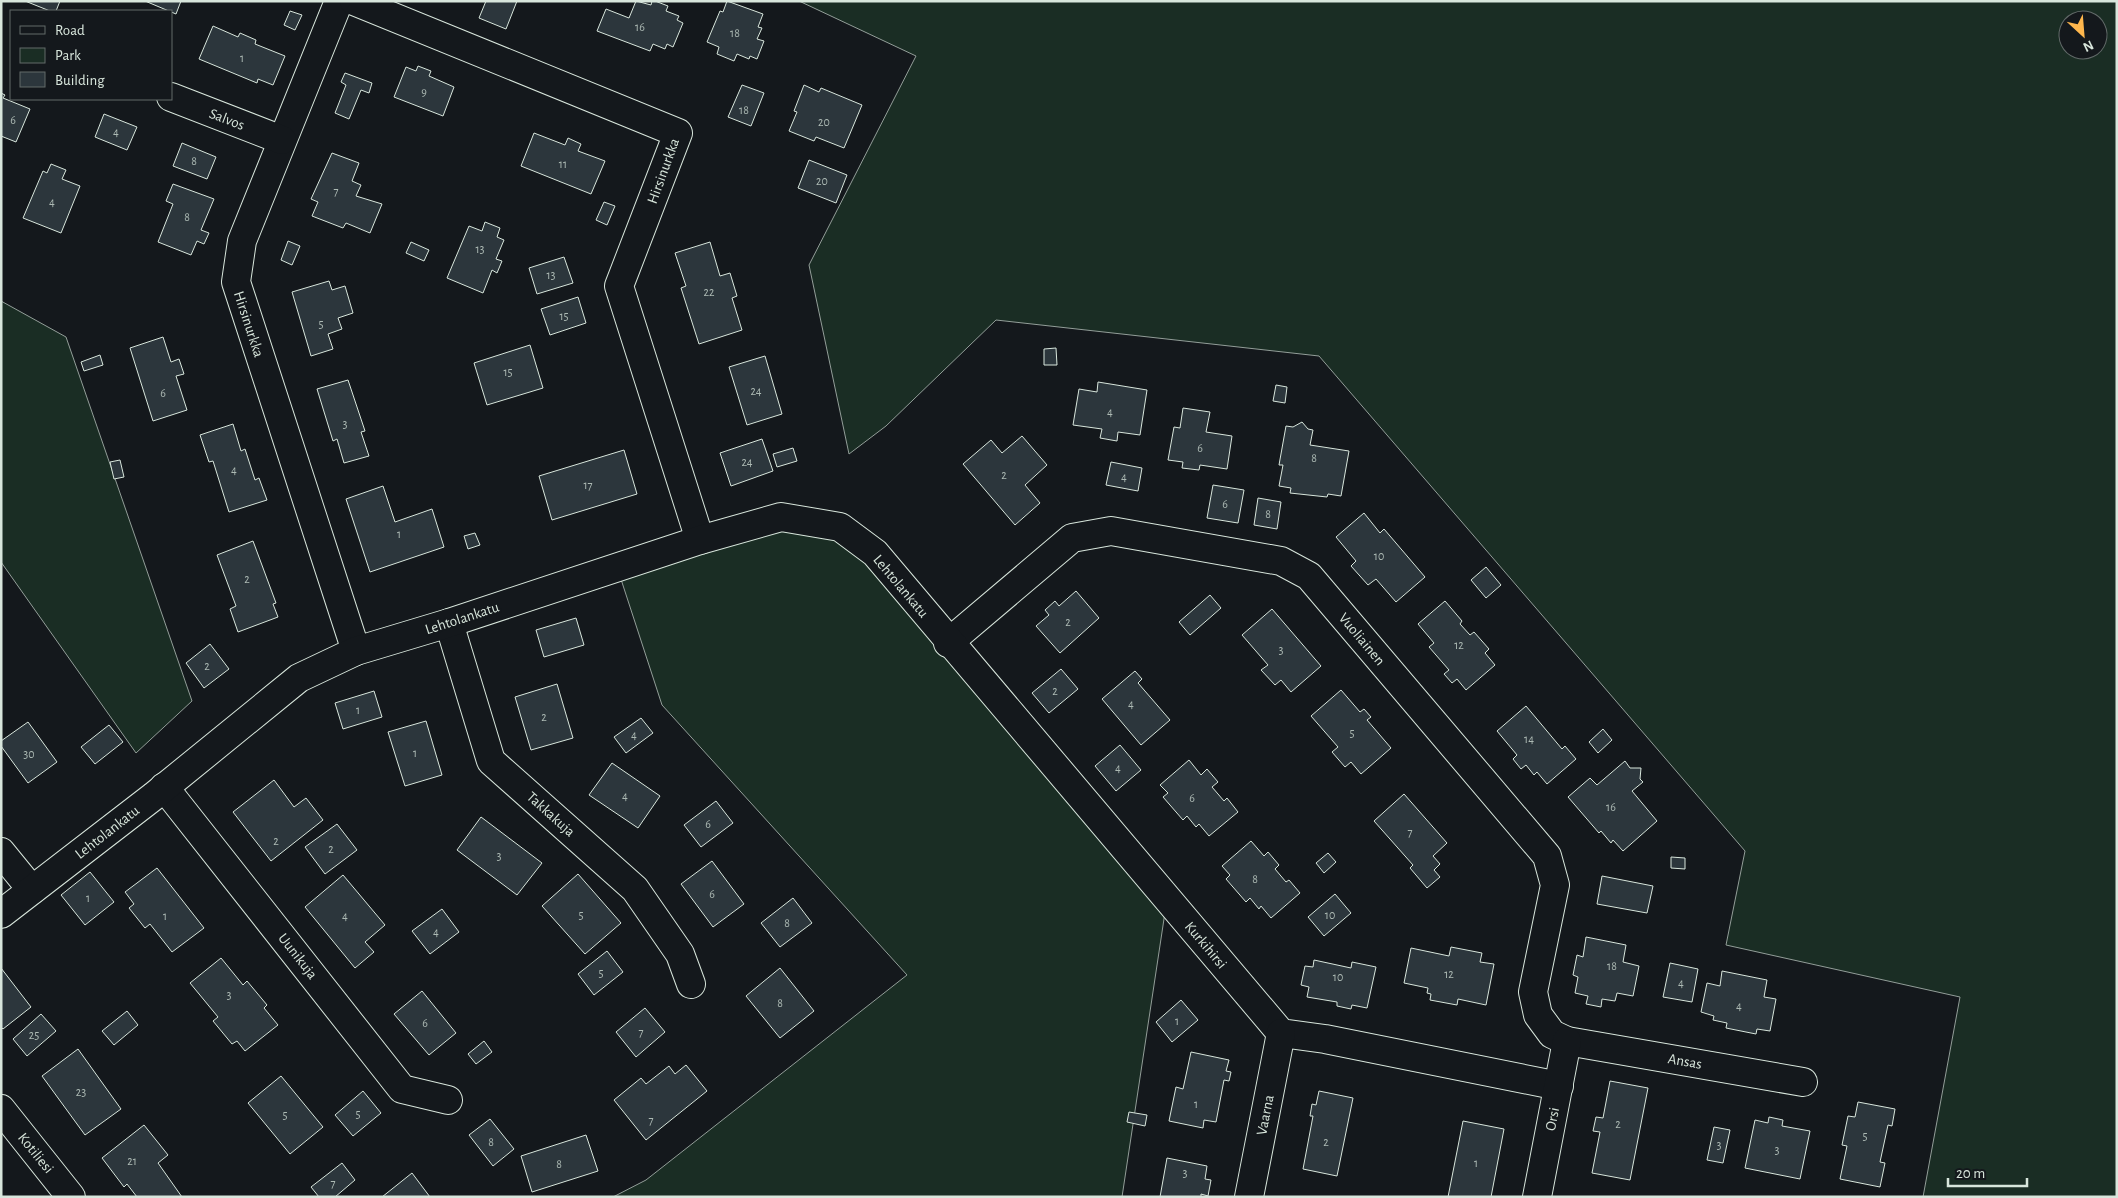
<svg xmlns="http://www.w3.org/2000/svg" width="2118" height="1198" font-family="'Alegreya Sans',sans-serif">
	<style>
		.green { fill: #1a2d24; stroke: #939e99; fill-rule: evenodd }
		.building { fill: #2c363c; stroke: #d8e6dc }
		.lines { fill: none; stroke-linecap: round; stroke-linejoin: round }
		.minor-casing { stroke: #d8e6dc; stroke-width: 30 }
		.minor { stroke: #14181c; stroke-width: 28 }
		.labels { text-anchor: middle; stroke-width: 4; stroke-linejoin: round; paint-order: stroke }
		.number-label { font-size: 12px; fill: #adbab4 }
		.street-label { font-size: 15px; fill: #d8e6dc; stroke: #14181c }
	</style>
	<rect width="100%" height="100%" fill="#14181c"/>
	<g class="green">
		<path d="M799 1H2117V1197H1923L1960 997 1726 945 1745 851 1319 356 996 320 886 426 849 454 809 265 916 56ZM2068 20H2098V50H2068Z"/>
		<polygon points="1,301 66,337 192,701 136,753 1,562"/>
		<polygon points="781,517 840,527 1167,899 1122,1197 613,1197 646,1180 907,975 662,705 617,567"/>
	</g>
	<g class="building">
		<polygon points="25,1 60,1 56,11 50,11"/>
		<polygon points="145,1 181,1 176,14"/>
		<polygon points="486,1 517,1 506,29 479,18"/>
		<polygon points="636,1 651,5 652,1 655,1 668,6 666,11 679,16 677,20 683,23 673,47 667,44 665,49 653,44 650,51 597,31 606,9 629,18"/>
		<polygon points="727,1 763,14 758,27 762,28 757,39 764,41 757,59 750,56 749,59 737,54 734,61 717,54 719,47 707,42 720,11 723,12"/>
		<polygon points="290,11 302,15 295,30 284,25"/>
		<polygon points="213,26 238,37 240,33 256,40 255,44 285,56 273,85 258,79 257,83 199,59"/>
		<polygon points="418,66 431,71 429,76 454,87 443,116 394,97 406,67 416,71"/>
		<polygon points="345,73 372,83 369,93 361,90 349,119 335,113 346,85 341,82"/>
		<polygon points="742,85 764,93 751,126 728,117"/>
		<polygon points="804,85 819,92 821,88 862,105 844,148 816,137 814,141 789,131 797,112 794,111"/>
		<polygon points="1,93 5,95 3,98 30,109 16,142 1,136"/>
		<polygon points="104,114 137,127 127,150 95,137"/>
		<polygon points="534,133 565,145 568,138 581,144 578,151 605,161 591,194 521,166"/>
		<polygon points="182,143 216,157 207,179 173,166"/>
		<polygon points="332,153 359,163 352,181 361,185 356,196 382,204 370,233 346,223 343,228 312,216 318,202 311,199"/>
		<polygon points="809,160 847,175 836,203 798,188"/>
		<polygon points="51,164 66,170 62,179 80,186 61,233 23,218 43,171 47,173"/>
		<polygon points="173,184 214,199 201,230 209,233 204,244 197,241 191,255 158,242 173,204 166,201"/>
		<polygon points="604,202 615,206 607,225 596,220"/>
		<polygon points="485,222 500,228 497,237 504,240 496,259 502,261 497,273 492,270 483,293 447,278 469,226 482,231"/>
		<polygon points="288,241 300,246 292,265 281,260"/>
		<polygon points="411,242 429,250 424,261 406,253"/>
		<polygon points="710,242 720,276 730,273 737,296 732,298 742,330 699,344 681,288 686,286 675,253"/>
		<polygon points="564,257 573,283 537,294 529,268"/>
		<polygon points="329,281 332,290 345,286 353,313 338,318 342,329 328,334 333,349 311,356 292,292"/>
		<polygon points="578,297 586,323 550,335 541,309"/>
		<polygon points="163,337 171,362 179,359 184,374 176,376 187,410 153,421 130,348"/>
		<polygon points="530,345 543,388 487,405 474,363"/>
		<polygon points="1056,348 1057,365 1044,365 1044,349"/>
		<polygon points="100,355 103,365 84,371 81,362"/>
		<polygon points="765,356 782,414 747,425 729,367"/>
		<polygon points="348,380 365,431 361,432 369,456 344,463 337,439 333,441 317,389"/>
		<polygon points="1098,382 1147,390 1140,435 1118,432 1117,441 1100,438 1102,429 1073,425 1079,389 1097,392"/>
		<polygon points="1276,385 1287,387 1285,403 1273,401"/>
		<polygon points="1183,408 1210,412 1206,432 1232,436 1227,469 1200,465 1199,470 1182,468 1183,462 1168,460 1174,427 1180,428"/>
		<polygon points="1302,422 1308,429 1313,430 1310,445 1349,451 1341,496 1328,494 1327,497 1290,493 1291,488 1279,486 1283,465 1279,465 1286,426 1293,427"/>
		<polygon points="233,424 241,451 245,449 255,480 259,478 267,500 229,512 213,461 209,462 200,435"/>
		<polygon points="1022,436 1047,465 1025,485 1040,503 1015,525 963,464 991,440 1002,453"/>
		<polygon points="762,439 773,471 731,486 720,453"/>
		<polygon points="793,448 797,461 777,467 773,454"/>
		<polygon points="624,450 637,494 552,520 539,476"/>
		<polygon points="120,460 124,477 114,479 110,462"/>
		<polygon points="1111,462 1142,468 1138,491 1106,485"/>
		<polygon points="1213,485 1244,490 1238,523 1207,518"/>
		<polygon points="383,486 395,522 432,509 444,547 370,572 346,499"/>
		<polygon points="1258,498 1281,502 1277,529 1254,525"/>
		<polygon points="1364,513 1380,533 1384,529 1425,577 1396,602 1376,579 1368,585 1351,566 1356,561 1336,537"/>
		<polygon points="475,533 480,545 468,549 464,536"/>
		<polygon points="253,541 276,603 273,604 278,617 238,632 230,609 236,606 217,555"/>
		<polygon points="1486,567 1501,585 1486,598 1471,580"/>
		<polygon points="1076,591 1099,618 1060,653 1036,626 1049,615 1045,610 1055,601 1059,606"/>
		<polygon points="1210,595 1221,608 1190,635 1179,622"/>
		<polygon points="1445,601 1462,621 1460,624 1470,635 1474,632 1489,649 1485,653 1495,665 1466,690 1457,679 1452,683 1444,674 1449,670 1429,647 1434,643 1418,624"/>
		<polygon points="1272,609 1321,666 1291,692 1281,680 1275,685 1261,670 1268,665 1242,635"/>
		<polygon points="576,618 584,645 544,657 536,630"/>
		<polygon points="210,644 229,669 204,688 186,663"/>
		<polygon points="1061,669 1078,689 1049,713 1032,693"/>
		<polygon points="1135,671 1142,679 1138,683 1170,720 1141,745 1102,699"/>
		<polygon points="557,684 573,738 531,750 515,697"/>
		<polygon points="1341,690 1360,712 1364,709 1371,717 1367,720 1391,748 1361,774 1351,762 1345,767 1332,752 1338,747 1311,716"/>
		<polygon points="374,691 382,717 343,729 335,703"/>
		<polygon points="1526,706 1562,749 1565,746 1576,759 1547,784 1537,772 1534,775 1526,765 1521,769 1513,759 1517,755 1497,731"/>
		<polygon points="641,718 653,733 626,753 614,737"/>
		<polygon points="426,721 442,775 405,786 388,732"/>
		<polygon points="28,722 57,762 28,783 1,746 1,741"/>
		<polygon points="109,725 123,742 95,764 81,747"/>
		<polygon points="1603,729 1612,740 1598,753 1589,742"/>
		<polygon points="1120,745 1141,770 1116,791 1095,766"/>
		<polygon points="1189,760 1201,775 1207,769 1218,782 1212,787 1224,801 1227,798 1238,812 1209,836 1199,824 1196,827 1187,816 1183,820 1163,797 1168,793 1160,785"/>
		<polygon points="1625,761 1630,768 1641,768 1640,779 1643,782 1632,791 1657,821 1623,851 1613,840 1611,843 1601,831 1599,833 1568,797 1590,778 1597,785"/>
		<polygon points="612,763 660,796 638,828 589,795"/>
		<polygon points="274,780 294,807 306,798 323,820 271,861 233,812"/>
		<polygon points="1404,794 1447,843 1433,856 1440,864 1434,870 1440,877 1427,888 1410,868 1413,865 1374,821"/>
		<polygon points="716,801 733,823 701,847 684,825"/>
		<polygon points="481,817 542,863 517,895 457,850"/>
		<polygon points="337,824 357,850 325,874 305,847"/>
		<polygon points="1251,841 1264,856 1268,852 1279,865 1275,869 1286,882 1289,880 1300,893 1271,918 1261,906 1259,909 1250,898 1246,902 1226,879 1230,875 1222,866"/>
		<polygon points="1328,853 1336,862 1324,873 1316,863"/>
		<polygon points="1671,857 1685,858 1685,869 1671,868"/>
		<polygon points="712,861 744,904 713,927 681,884"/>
		<polygon points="157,868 204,928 172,952 150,924 145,928 129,908 134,904 125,892"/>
		<polygon points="90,872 114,902 85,925 61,895"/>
		<polygon points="578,874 621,923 585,954 542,906"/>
		<polygon points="343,875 385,925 365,942 374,952 355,968 305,907"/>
		<polygon points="1602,876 1653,886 1647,913 1597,904"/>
		<polygon points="1335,894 1351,913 1324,936 1308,917"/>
		<polygon points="793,898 812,923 780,947 761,923"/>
		<polygon points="442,909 459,932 430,954 412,931"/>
		<polygon points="1586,937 1626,945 1623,962 1639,966 1633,996 1617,993 1615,1001 1602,999 1601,1007 1586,1004 1588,996 1575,993 1578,977 1573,975 1577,955 1583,957"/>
		<polygon points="1451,947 1482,953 1480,962 1494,964 1486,1005 1458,999 1457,1005 1430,1000 1431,994 1427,993 1428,988 1404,983 1411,948 1449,956"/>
		<polygon points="607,951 623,972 594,995 578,974"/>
		<polygon points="221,958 243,985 247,981 267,1005 264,1008 278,1025 245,1051 237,1041 232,1044 213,1021 218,1017 190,983"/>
		<polygon points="1314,960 1351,968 1352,962 1376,967 1367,1008 1352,1005 1351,1009 1337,1006 1337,1002 1307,997 1309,987 1301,985 1305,966 1313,967"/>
		<polygon points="1670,963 1698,969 1692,1002 1663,997"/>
		<polygon points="1,968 31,1007 3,1029 1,1027"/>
		<polygon points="780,968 814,1011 780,1038 746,996"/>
		<polygon points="1722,971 1767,980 1764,997 1776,999 1770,1031 1757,1029 1756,1034 1726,1028 1727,1023 1713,1020 1714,1016 1701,1012 1707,983 1720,986"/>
		<polygon points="422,991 456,1033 429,1055 394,1014"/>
		<polygon points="1181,1000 1198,1020 1172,1042 1156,1022"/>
		<polygon points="645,1008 665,1032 636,1057 616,1032"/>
		<polygon points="127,1011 138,1025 114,1045 102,1031"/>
		<polygon points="41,1014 56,1031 27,1056 13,1039"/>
		<polygon points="484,1041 492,1052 476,1064 468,1054"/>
		<polygon points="78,1049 121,1109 85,1135 42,1076"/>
		<polygon points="1191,1052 1229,1060 1226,1071 1231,1072 1229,1081 1224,1080 1216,1122 1204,1120 1203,1128 1169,1121 1176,1087 1183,1089"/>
		<polygon points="686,1065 707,1091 646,1140 614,1100 641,1078 646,1084 669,1066 675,1074"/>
		<polygon points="281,1076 323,1127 290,1154 248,1103"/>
		<polygon points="1610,1081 1648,1088 1630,1180 1592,1173 1600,1132 1593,1131 1596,1117 1603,1118"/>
		<polygon points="363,1091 381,1113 353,1136 335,1115"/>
		<polygon points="1319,1091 1353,1098 1337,1176 1303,1169 1313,1116 1310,1116 1312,1104 1316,1105"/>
		<polygon points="1858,1102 1895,1109 1892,1126 1888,1125 1880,1162 1885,1163 1880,1187 1840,1179 1847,1146 1842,1145 1848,1116 1855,1117"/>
		<polygon points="1129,1112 1147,1115 1145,1126 1127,1122"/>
		<polygon points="1769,1117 1783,1120 1782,1126 1810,1131 1800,1179 1745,1168 1755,1120 1768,1123"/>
		<polygon points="490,1119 514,1149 493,1166 469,1135"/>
		<polygon points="1463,1121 1504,1129 1491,1197 1448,1197"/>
		<polygon points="144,1125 168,1155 158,1163 182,1197 137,1197 127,1184 124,1187 102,1158"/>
		<polygon points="1714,1127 1730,1130 1723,1163 1707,1160"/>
		<polygon points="586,1135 598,1171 532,1192 521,1156"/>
		<polygon points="1167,1158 1207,1166 1205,1179 1211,1180 1208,1196 1201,1194 1201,1197 1160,1197"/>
		<polygon points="342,1163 355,1180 335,1197 319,1197 311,1187"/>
		<polygon points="412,1173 430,1197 382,1197"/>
	</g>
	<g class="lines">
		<g class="minor-casing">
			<g id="minor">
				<polyline points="339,1 242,241 236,282 356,651"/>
				<polyline points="354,1 678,133 619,286 700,540"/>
				<polyline points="171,97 282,140"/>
				<polyline points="449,623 491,761 635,889 680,954 691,984"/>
				<polyline points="948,643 1072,538 1111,531 1281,561 1309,576 1547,856 1555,885 1533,992 1538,1015 1552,1034 1567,1041 1803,1082"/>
				<polyline points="164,787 402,1089 448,1100"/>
				<polyline points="1,852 32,890"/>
				<polyline points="1,914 154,796 299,678 356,651 449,623 700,540 781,517 840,527 875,553 1281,1033 1325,1039 1559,1086"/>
				<polyline points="1,1109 71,1197"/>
				<polyline points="1249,1197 1281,1033"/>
				<polyline points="1537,1197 1567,1041"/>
			</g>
		</g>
		<use href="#minor" class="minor"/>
	</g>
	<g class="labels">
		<g class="number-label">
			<text x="640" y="31">16</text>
			<text x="735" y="37">18</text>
			<text x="242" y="62">1</text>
			<text x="424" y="96">9</text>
			<text x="744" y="114">18</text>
			<text x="13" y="124">6</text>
			<text x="824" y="126">20</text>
			<text x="116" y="136">4</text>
			<text x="194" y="165">8</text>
			<text x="563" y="168">11</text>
			<text x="822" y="185">20</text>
			<text x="336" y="195">7</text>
			<text x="52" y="206">4</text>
			<text x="187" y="221">8</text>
			<text x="480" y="253">13</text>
			<text x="551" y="279">13</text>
			<text x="709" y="296">22</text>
			<text x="564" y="320">15</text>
			<text x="321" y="328">5</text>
			<text x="508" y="376">15</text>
			<text x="756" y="395">24</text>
			<text x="163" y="397">6</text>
			<text x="1110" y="416">4</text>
			<text x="345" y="428">3</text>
			<text x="1200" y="452">6</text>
			<text x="1314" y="462">8</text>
			<text x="747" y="466">24</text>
			<text x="234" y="474">4</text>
			<text x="1004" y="479">2</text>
			<text x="1124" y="481">4</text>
			<text x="588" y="489">17</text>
			<text x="1225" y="508">6</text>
			<text x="1268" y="518">8</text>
			<text x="399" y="538">1</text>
			<text x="1379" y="560">10</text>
			<text x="247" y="583">2</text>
			<text x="1068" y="626">2</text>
			<text x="1459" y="649">12</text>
			<text x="1281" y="654">3</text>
			<text x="207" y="670">2</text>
			<text x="1055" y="695">2</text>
			<text x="1131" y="708">4</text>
			<text x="358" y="714">1</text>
			<text x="544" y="721">2</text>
			<text x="1352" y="737">5</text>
			<text x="634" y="739">4</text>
			<text x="1529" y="743">14</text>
			<text x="415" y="757">1</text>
			<text x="29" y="758">30</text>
			<text x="1118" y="772">4</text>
			<text x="625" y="800">4</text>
			<text x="1192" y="802">6</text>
			<text x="1611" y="811">16</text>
			<text x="708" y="828">6</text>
			<text x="1410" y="836">7</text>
			<text x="276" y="845">2</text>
			<text x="331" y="853">2</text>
			<text x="499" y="860">3</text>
			<text x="1255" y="883">8</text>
			<text x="712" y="898">6</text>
			<text x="88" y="902">1</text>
			<text x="581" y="919">5</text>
			<text x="1330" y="919">10</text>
			<text x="165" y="920">1</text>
			<text x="345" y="920">4</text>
			<text x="787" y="927">8</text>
			<text x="436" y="936">4</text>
			<text x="1612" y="970">18</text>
			<text x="601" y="977">5</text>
			<text x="1449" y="978">12</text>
			<text x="1338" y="981">10</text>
			<text x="1681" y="987">4</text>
			<text x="229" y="999">3</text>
			<text x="780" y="1007">8</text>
			<text x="1739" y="1010">4</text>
			<text x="1177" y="1025">1</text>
			<text x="425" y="1027">6</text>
			<text x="641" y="1036">7</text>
			<text x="34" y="1039">25</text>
			<text x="81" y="1096">23</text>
			<text x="1196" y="1108">1</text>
			<text x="358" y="1118">5</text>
			<text x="285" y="1119">5</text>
			<text x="651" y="1124">7</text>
			<text x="1618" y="1128">2</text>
			<text x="1865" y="1140">5</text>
			<text x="491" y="1146">8</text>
			<text x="1326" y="1146">2</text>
			<text x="1719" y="1149">3</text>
			<text x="1777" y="1154">3</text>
			<text x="132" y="1165">21</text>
			<text x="1476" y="1167">1</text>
			<text x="559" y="1168">8</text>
			<text x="1185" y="1177">3</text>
			<text x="333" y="1187">7</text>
		</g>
		<g class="street-label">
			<text transform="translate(227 119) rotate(21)" y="5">Salvos</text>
			<text transform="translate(663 171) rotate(-70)" y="5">Hirsinurkka</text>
			<text transform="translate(249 324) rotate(72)" y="5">Hirsinurkka</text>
			<text transform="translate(901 586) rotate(50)" y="5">Lehtolankatu</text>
			<text transform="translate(462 618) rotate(-18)" y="5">Lehtolankatu</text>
			<text transform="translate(1362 639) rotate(50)" y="5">Vuoliainen</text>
			<text transform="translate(551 814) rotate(42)" y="5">Takkakuja</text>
			<text transform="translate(107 832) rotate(-38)" y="5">Lehtolankatu</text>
			<text transform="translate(1206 945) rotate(50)" y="5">Kurkihirsi</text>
			<text transform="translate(298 956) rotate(52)" y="5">Uunikuja</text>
			<text transform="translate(1685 1061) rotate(10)" y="5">Ansas</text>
			<text transform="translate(1265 1115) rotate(-79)" y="5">Vaarna</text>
			<text transform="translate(1552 1119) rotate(-79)" y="5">Orsi</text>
			<text transform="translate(36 1153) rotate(51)" y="5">Kotiliesi</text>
		</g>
	</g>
	<rect width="2118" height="1198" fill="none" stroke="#d8e6dc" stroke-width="5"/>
	<rect x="10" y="10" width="162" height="90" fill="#14181c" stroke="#626a69"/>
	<rect x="20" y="26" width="25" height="8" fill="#14181c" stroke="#626a69"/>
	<text x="55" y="35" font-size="15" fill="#d8e6dc">Road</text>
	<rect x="20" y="48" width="25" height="15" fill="#1a2d24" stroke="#626a69"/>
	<text x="55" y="60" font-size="15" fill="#d8e6dc">Park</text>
	<rect x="20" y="72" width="25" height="15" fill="#2c363c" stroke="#626a69"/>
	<text x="55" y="85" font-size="15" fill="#d8e6dc">Building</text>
	<g transform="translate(2083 35) rotate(154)"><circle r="24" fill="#14181c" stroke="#626a69"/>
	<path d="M0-4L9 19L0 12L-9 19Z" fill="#ffb74d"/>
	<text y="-8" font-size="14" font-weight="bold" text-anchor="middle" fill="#d8e6dc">N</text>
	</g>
	<path d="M1948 1178v8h79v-8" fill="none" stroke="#d8e6dc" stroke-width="2.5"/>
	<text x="1956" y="1178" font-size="15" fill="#d8e6dc" stroke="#14181c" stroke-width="4" paint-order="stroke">20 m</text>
</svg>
